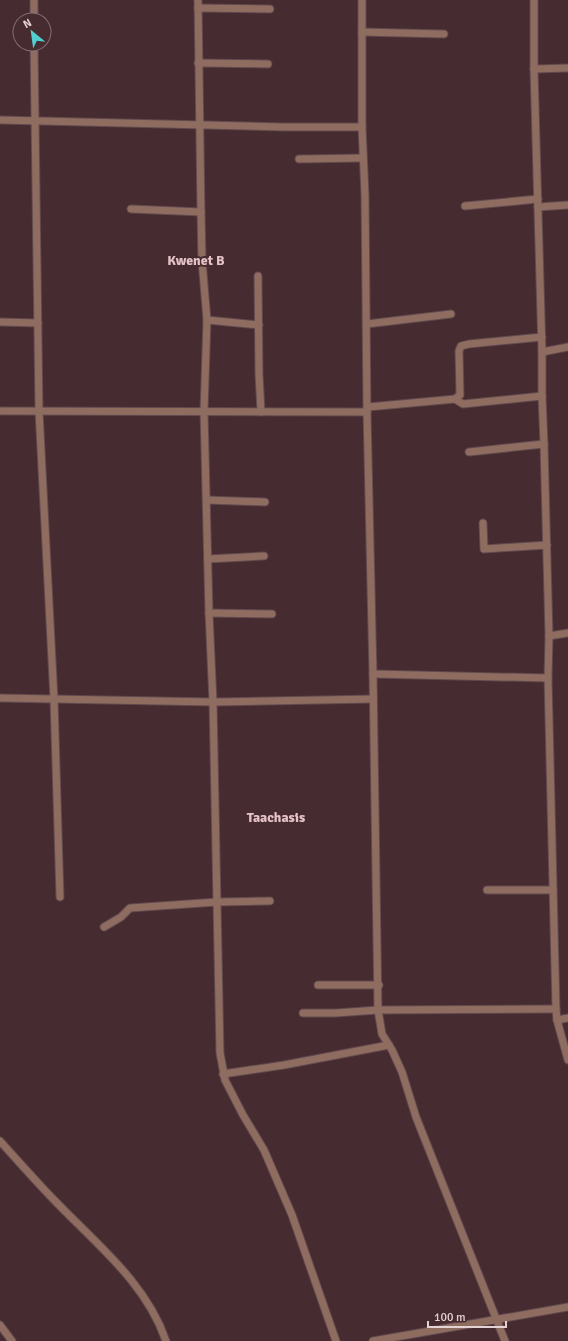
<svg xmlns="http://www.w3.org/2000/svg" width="568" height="1341" font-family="Signika,sans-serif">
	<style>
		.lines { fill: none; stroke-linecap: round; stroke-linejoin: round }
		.minor-casing { stroke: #62494e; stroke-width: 9 }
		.minor { stroke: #8e6d60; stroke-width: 7 }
		.labels { text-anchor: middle; stroke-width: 4; stroke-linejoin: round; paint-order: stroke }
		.quarter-label { font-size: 14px; font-weight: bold; fill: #e5c2c7; stroke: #462b30 }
	</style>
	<rect width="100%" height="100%" fill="#462b30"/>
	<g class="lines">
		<g class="minor-casing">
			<g id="minor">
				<polyline points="34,0 34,20"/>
				<polyline points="198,0 201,212 202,261 207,320 204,411 209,613 213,702 220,1053 225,1080 243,1115 264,1150 292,1215 336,1341"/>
				<polyline points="362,0 362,127 365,195 367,412 373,674 378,1010 382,1034 392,1050 402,1072 416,1117 505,1341"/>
				<polyline points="534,0 534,69 542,352 542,396 544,444 549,636 548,678 556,1009 557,1020 568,1060"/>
				<polyline points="198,8 270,9"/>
				<polyline points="362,32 444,34"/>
				<polyline points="34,44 39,411 54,699 60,897"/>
				<polyline points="198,63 268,64"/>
				<polyline points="534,69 568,68"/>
				<polyline points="0,120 283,127 362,127"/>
				<polyline points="299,159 363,158"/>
				<polyline points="465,206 538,199"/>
				<polyline points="538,207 568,205"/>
				<polyline points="131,209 201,212"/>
				<polyline points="258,276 259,374 261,412"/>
				<polyline points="207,320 259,325"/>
				<polyline points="0,322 38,323"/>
				<polyline points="367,324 451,314"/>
				<polyline points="542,352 568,347"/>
				<polyline points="455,399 463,404 542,396"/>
				<polyline points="368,407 455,399 460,395 459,351 461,346 469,344 542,337"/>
				<polyline points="0,411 367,412"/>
				<polyline points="469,452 544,444"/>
				<polyline points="207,500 265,502"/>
				<polyline points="483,523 484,549 547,545"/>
				<polyline points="208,559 264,556"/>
				<polyline points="209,613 272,614"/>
				<polyline points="549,636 568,633"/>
				<polyline points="373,674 548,678"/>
				<polyline points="0,698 213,702 373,699"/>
				<polyline points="487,890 553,890"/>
				<polyline points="104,927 121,917 130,908 217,902 270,901"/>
				<polyline points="318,985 379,985"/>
				<polyline points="303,1013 336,1013 378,1010 556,1009"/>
				<polyline points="557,1020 568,1018"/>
				<polyline points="223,1074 284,1065 389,1045"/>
				<path d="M0 1141C20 1163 39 1185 60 1206 100 1247 147 1285 166 1341"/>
				<polyline points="0,1325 12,1341"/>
				<polyline points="373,1341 568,1307"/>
			</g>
		</g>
		<use href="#minor" class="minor"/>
	</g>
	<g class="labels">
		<g class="quarter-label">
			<text x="196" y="265">Kwenet B</text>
			<text x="276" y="822">Taachasis</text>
		</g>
	</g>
	<g transform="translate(32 32) rotate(331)"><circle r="19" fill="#462b30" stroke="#856e72"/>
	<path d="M0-3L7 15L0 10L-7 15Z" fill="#52cdd0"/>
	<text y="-6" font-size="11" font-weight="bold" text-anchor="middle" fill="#e4d2d4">N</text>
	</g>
	<path d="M428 1321v6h78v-6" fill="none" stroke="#e4d2d4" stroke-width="2"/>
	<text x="434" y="1321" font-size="12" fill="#e4d2d4" stroke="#462b30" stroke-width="3" paint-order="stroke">100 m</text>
</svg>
